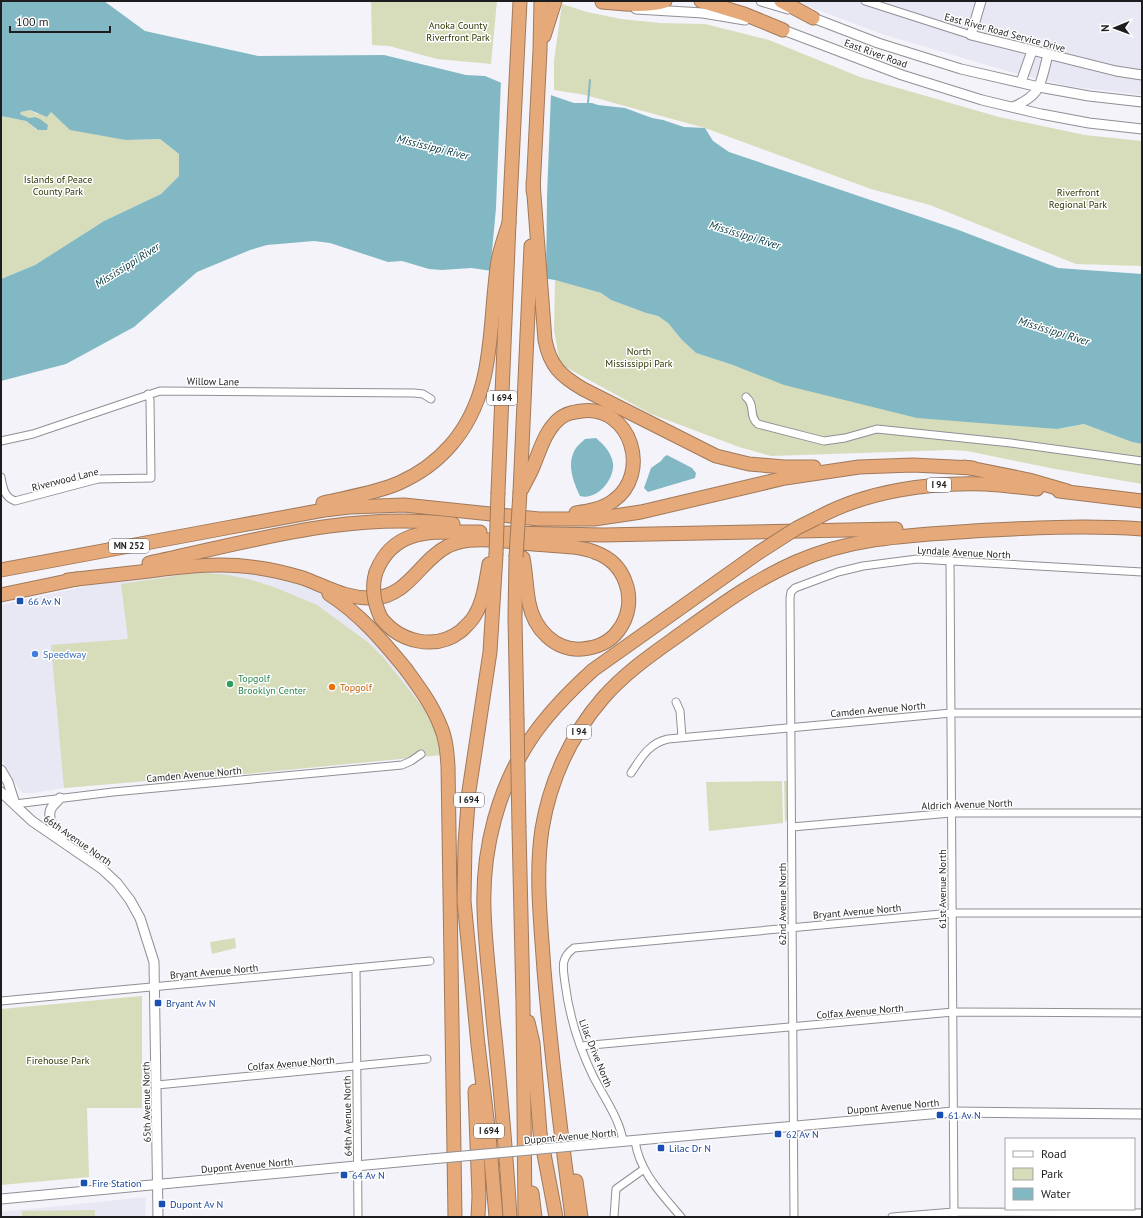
<svg xmlns="http://www.w3.org/2000/svg" width="1143" height="1218" font-family="'PT Sans',sans-serif">
	<style>
		.built { fill: #e8e7f4 }
		.green { fill: #d7ddbb }
		.water { fill: #81b8c4 }
		.pier { fill: #f4f3fa }
		.lines { fill: none; stroke-linecap: round; stroke-linejoin: round }
		.stream { stroke: #81b8c4; stroke-width: 2 }
		.minor-casing { stroke: #908f95; stroke-width: 9 }
		.tertiary-casing { stroke: #908f95; stroke-width: 11 }
		.motorway-casing { stroke: #a0795a; stroke-width: 15 }
		.minor { stroke: #fff; stroke-width: 7 }
		.tertiary { stroke: #fff; stroke-width: 9 }
		.motorway { stroke: #e6aa7a; stroke-width: 13 }
		.tertiary-bridge-casing { stroke: #908f95; stroke-width: 11; stroke-linecap: butt }
		.motorway-bridge-casing { stroke: #a0795a; stroke-width: 15; stroke-linecap: butt }
		.tertiary-bridge { stroke: #fff; stroke-width: 9 }
		.motorway-bridge { stroke: #e6aa7a; stroke-width: 13 }
		.transit-dot { fill: #1a4fb4; stroke: #fff; stroke-width: 1.5 }
		.shop-dot { fill: #3f7fe0; stroke: #fff; stroke-width: 1.5 }
		.leisure-dot { fill: #2e9e5b; stroke: #fff; stroke-width: 1.5 }
		.food-dot { fill: #e8710a; stroke: #fff; stroke-width: 1.5 }
		.labels { text-anchor: middle; stroke-width: 3; stroke-linejoin: round; paint-order: stroke }
		.shield { fill: #fff; stroke: #616162; stroke-width: 1 }
		.shield-label { font-size: 9px; font-weight: bold; fill: #1d1d1f }
		.park-label { font-size: 10px; fill: #313600; stroke: #fff }
		.street-label { font-size: 10px; fill: #1d1d1f; stroke: #fff }
		.transit-label { font-size: 10px; fill: #164399; stroke: #fff; text-anchor: start }
		.shop-label { font-size: 10px; fill: #366cbe; stroke: #fff; text-anchor: start }
		.leisure-label { font-size: 10px; fill: #27864d; stroke: #fff; text-anchor: start }
		.food-label { font-size: 10px; fill: #c56008; stroke: #fff; text-anchor: start }
		.water-label { font-size: 11px; font-style: italic; fill: #00353f; stroke: #fff }
	</style>
	<rect width="100%" height="100%" fill="#f4f3fa"/>
	<g class="built">
		<polygon points="794,1 1142,1 1142,95 1066,86 1000,69 882,34"/>
		<polygon points="213,569 280,576 313,590 336,604 362,624 429,708 444,755 203,778 158,780 64,788 33,793 22,793 17,786 1,759 1,605 104,582"/>
		<polygon points="146,1197 145,1217 1,1217 1,1212"/>
	</g>
	<g class="green">
		<polygon points="371,1 497,1 491,64 437,59 389,46 372,45"/>
		<polygon points="562,4 587,12 621,19 660,23 705,24 769,40 860,77 999,117 1085,135 1142,141 1142,266 1076,264 930,205 871,189 705,128 585,95 554,90 554,61"/>
		<polygon points="30,110 37,114 51,112 126,140 160,139 179,154 179,176 161,194 104,221 35,265 1,279 1,116 26,121 37,130 35,117 29,118 20,114 21,112"/>
		<polygon points="555,280 601,293 611,300 646,313 658,316 668,323 682,340 696,353 733,365 1057,429 1084,424 1132,442 1142,444 1142,484 1050,468 967,451 950,450 771,456 739,447 651,414 560,364 554,330"/>
		<polygon points="206,573 228,575 248,579 274,587 317,605 369,643 383,657 426,711 435,729 441,755 203,778 158,780 64,788 51,645 128,639 121,584 188,574"/>
		<polygon points="782,781 783,823 709,831 706,782"/>
		<polygon points="784,781 787,781 787,820 785,822"/>
		<polygon points="235,938 236,948 212,954 210,942"/>
		<polygon points="142,996 142,1108 87,1108 89,1177 1,1185 1,1009"/>
		<polygon points="95,1210 95,1217 22,1217 22,1211"/>
	</g>
	<g class="water">
		<polygon points="1,1 104,1 145,31 258,56 384,55 466,75 485,76 521,91 533,89 574,103 592,103 598,105 625,108 652,118 663,120 684,127 705,128 713,141 729,152 956,229 1058,268 1142,274 1142,444 1132,442 1084,424 1057,429 917,418 784,385 733,365 696,353 682,340 668,323 658,316 646,313 611,300 601,293 555,280 471,268 442,270 429,269 402,261 388,262 330,243 314,241 267,245 250,250 197,272 134,327 66,364 1,381 1,279 35,265 104,221 161,194 179,176 179,154 160,139 126,140 70,130 51,112 47,117 30,110 21,112 20,114 29,118 35,117 40,119 48,125 47,130 38,130 26,121 1,116"/>
		<path d="M596 438C604 445 611 452 613 463 615 479 597 501 580 496 573 481 566 463 576 448 578 445 582 442 585 439Z"/>
		<polygon points="667,455 692,468 696,473 695,478 648,492 644,488 651,468 661,461 664,457"/>
	</g>
	<polygon class="pier" points="501,79 522,89 533,87 551,93 547,196 546,281 490,273 496,208"/>
	<g class="lines">
		<polyline class="stream" points="588,103 590,80"/>
		<g class="minor-casing">
			<g id="minor">
				<polyline points="865,1 971,35"/>
				<path d="M746 397C756 405 748 416 758 424L824 441 845 438 877 429 1011 443 1142 461"/>
				<polyline points="1,441 33,434 160,391 414,393 423,394 431,399"/>
				<path d="M1 477C3 488 4 497 15 501L98 479 151 478 150 400 148 394"/>
				<polyline points="950,560 954,1217"/>
				<polyline points="676,702 680,711 682,737"/>
				<path d="M631 773C641 758 649 743 668 739L951 713H1142"/>
				<polyline points="15,804 113,792 402,765 411,761 421,754"/>
				<polyline points="792,827 951,813 1142,813"/>
				<polyline points="356,968 358,1217"/>
				<polyline points="1,1001 430,961"/>
				<polyline points="581,1046 953,1012 1142,1013"/>
				<polyline points="157,1085 427,1059"/>
				<path d="M635 1141C640 1173 661 1193 681 1217"/>
				<path d="M623 1142C621 1121 603 1096 593 1076 579 1047 569 1015 565 983 563 968 560 958 574 948L952 913H1142"/>
				<polyline points="614,1217 616,1189 644,1169"/>
				<polyline points="794,1217 790,598 791,592 795,588 838,572 863,566 917,559 1142,572"/>
				<polyline points="892,1217 954,1212 1142,1213"/>
			</g>
		</g>
		<g class="tertiary-casing">
			<g id="tertiary">
				<polyline points="761,1 788,9"/>
				<polyline points="981,1 971,35 1116,71 1142,75"/>
				<polyline points="636,9 703,13 745,20"/>
				<polyline points="808,16 878,43 961,69 1039,87 1089,96 1142,102"/>
				<polyline points="778,28 902,75 982,100 1041,114 1089,123 1142,129"/>
				<polyline points="1021,82 1032,51"/>
				<path d="M1013 107C1043 94 1040 83 1048 55"/>
				<polyline points="1,770 8,782 15,804"/>
				<polyline points="1,792 32,821 102,869 117,883 130,900 140,918 154,962 158,1217"/>
				<path d="M60 798C58 801 54 804 52 807 45 818 55 831 62 839"/>
				<polyline points="594,1144 953,1112 1142,1114"/>
				<polyline points="1,1199 431,1159"/>
			</g>
		</g>
		<g class="motorway-casing">
			<g id="motorway">
				<polyline points="701,1 744,14 783,30"/>
				<polyline points="781,1 813,18"/>
				<path d="M602 2C623 4 645 7 665 1"/>
				<polyline points="544,36 555,1"/>
				<path d="M533 182 545 340C550 366 561 376 583 389L716 456 749 464 784 467H814"/>
				<polyline points="533,191 540,50 541,1"/>
				<polyline points="965,467 1029,480 1067,491"/>
				<path d="M522 489C526 481 530 474 533 467 540 450 545 431 559 419 566 413 574 412 582 411 631 405 652 474 613 501 602 509 589 511 576 513"/>
				<polyline points="1059,491 1142,501"/>
				<polyline points="498,492 509,223 520,1"/>
				<polyline points="520,492 531,246"/>
				<path d="M323 503C349 497 376 493 399 483 419 474 436 462 450 446 497 393 488 325 498 261 500 249 505 236 509 223"/>
				<path d="M817 518C866 491 930 482 985 484 1003 485 1020 487 1037 489"/>
				<polyline points="506,533 603,535 896,529"/>
				<polyline points="516,557 515,617 517,718"/>
				<path d="M149 563C249 542 349 511 453 524"/>
				<polyline points="1,570 226,528 324,510 350,507 404,505 539,519 594,519 641,512 785,478 859,467 913,465 973,468"/>
				<path d="M376 572C395 524 438 533 480 532"/>
				<path d="M68 580C95 577 122 574 149 571 186 566 223 562 259 568 274 570 289 574 303 578 327 587 346 599 373 598 408 597 420 560 448 546 457 542 466 540 476 540 495 539 514 542 533 544 554 546 578 545 597 553 610 558 620 568 625 581 632 598 629 617 618 631 610 642 596 648 582 649 555 651 534 629 529 603 526 588 526 573 523 558"/>
				<path d="M329 594C360 614 382 640 405 668 418 686 432 704 440 725 446 738 447 752 448 766L455 1217"/>
				<polyline points="1,595 77,579"/>
				<path d="M381 618C400 642 435 651 461 631 466 626 472 621 475 615 484 600 486 580 489 564"/>
				<polyline points="519,828 523,1003 525,1217"/>
				<polyline points="528,1022 533,1043 540,1133 556,1217"/>
				<polyline points="475,1091 479,1196 478,1217"/>
				<polyline points="576,1181 581,1217"/>
				<polyline points="532,1193 535,1217"/>
				<polyline points="496,1217 489,1135 478,1045 464,901 465,843 469,791 490,652 496,555"/>
				<path d="M510 1217C506 1150 500 1084 493 1018 490 982 485 945 484 909 482 849 498 787 532 737 549 712 571 690 593 670L758 553"/>
				<path d="M572 1217C561 1135 551 1053 544 970 541 924 535 875 542 829 550 781 571 735 603 698 623 675 648 657 672 640 713 611 750 582 796 562 852 537 912 535 973 531 1029 528 1085 525 1142 529"/>
			</g>
		</g>
		<use href="#minor" class="minor"/>
		<use href="#tertiary" class="tertiary"/>
		<use href="#motorway" class="motorway"/>
		<g class="tertiary-bridge-casing">
			<polyline id="tertiary-bridge" points="431,1159 594,1144"/>
		</g>
		<g class="motorway-bridge-casing">
			<g id="motorway-bridge">
				<polyline points="758,553 797,528 817,518"/>
				<polyline points="496,555 498,492"/>
				<polyline points="516,557 520,492"/>
				<path d="M376 572C371 588 374 603 381 618"/>
				<polyline points="517,718 519,828"/>
			</g>
		</g>
		<use href="#tertiary-bridge" class="tertiary-bridge"/>
		<use href="#motorway-bridge" class="motorway-bridge"/>
	</g>
	<g class="transit-dot">
		<rect x="16" y="597" width="8" height="8" rx="2"/>
		<rect x="154" y="999" width="8" height="8" rx="2"/>
		<rect x="936" y="1111" width="8" height="8" rx="2"/>
		<rect x="774" y="1130" width="8" height="8" rx="2"/>
		<rect x="657" y="1144" width="8" height="8" rx="2"/>
		<rect x="340" y="1171" width="8" height="8" rx="2"/>
		<rect x="80" y="1179" width="8" height="8" rx="2"/>
		<rect x="158" y="1200" width="8" height="8" rx="2"/>
	</g>
	<circle class="shop-dot" cx="35" cy="654" r="4"/>
	<circle class="leisure-dot" cx="230" cy="684" r="4"/>
	<circle class="food-dot" cx="332" cy="687" r="4"/>
	<g class="labels">
		<g class="shield">
			<rect x="487" y="391" width="30" height="14" rx="3"/>
			<rect x="927" y="478" width="24" height="14" rx="3"/>
			<rect x="109" y="539" width="40" height="14" rx="3"/>
			<rect x="567" y="725" width="24" height="14" rx="3"/>
			<rect x="454" y="793" width="30" height="14" rx="3"/>
			<rect x="474" y="1124" width="30" height="14" rx="3"/>
		</g>
		<g class="shield-label">
			<text x="502" y="401">I 694</text>
			<text x="939" y="488">I 94</text>
			<text x="129" y="549">MN 252</text>
			<text x="579" y="735">I 94</text>
			<text x="469" y="803">I 694</text>
			<text x="489" y="1134">I 694</text>
		</g>
		<g class="park-label">
			<text x="458" y="29">Anoka County<tspan x="458" dy="12">Riverfront Park</tspan></text>
			<text x="58" y="183">Islands of Peace<tspan x="58" dy="12">County Park</tspan></text>
			<text x="1078" y="196">Riverfront<tspan x="1078" dy="12">Regional Park</tspan></text>
			<text x="639" y="355">North<tspan x="639" dy="12">Mississippi Park</tspan></text>
			<text x="58" y="1064">Firehouse Park</text>
		</g>
		<g class="street-label">
			<text transform="translate(1005 32) rotate(15)" y="4">East River Road Service Drive</text>
			<text transform="translate(876 53) rotate(20)" y="4">East River Road</text>
			<text transform="translate(213 381) rotate(1)" y="4">Willow Lane</text>
			<text transform="translate(65 479) rotate(-14)" y="4">Riverwood Lane</text>
			<text transform="translate(964 552) rotate(3)" y="4">Lyndale Avenue North</text>
			<text transform="translate(878 709) rotate(-5)" y="4">Camden Avenue North</text>
			<text transform="translate(194 774) rotate(-5)" y="4">Camden Avenue North</text>
			<text transform="translate(967 804) rotate(-2)" y="4">Aldrich Avenue North</text>
			<text transform="translate(78 840) rotate(35)" y="4">66th Avenue North</text>
			<text transform="translate(942 889) rotate(-90)" y="4">61st Avenue North</text>
			<text transform="translate(782 904) rotate(-90)" y="4">62nd Avenue North</text>
			<text transform="translate(857 911) rotate(-5)" y="4">Bryant Avenue North</text>
			<text transform="translate(214 971) rotate(-5)" y="4">Bryant Avenue North</text>
			<text transform="translate(860 1011) rotate(-5)" y="4">Colfax Avenue North</text>
			<text transform="translate(596 1053) rotate(68)" y="4">Lilac Drive North</text>
			<text transform="translate(291 1063) rotate(-5)" y="4">Colfax Avenue North</text>
			<text transform="translate(146 1102) rotate(-91)" y="4">65th Avenue North</text>
			<text transform="translate(893 1106) rotate(-5)" y="4">Dupont Avenue North</text>
			<text transform="translate(347 1116) rotate(-91)" y="4">64th Avenue North</text>
			<text transform="translate(570 1136) rotate(-5)" y="4">Dupont Avenue North</text>
			<text transform="translate(247 1165) rotate(-5)" y="4">Dupont Avenue North</text>
		</g>
		<g class="transit-label">
			<text x="28" y="605">66 Av N</text>
			<text x="166" y="1007">Bryant Av N</text>
			<text x="948" y="1119">61 Av N</text>
			<text x="786" y="1138">62 Av N</text>
			<text x="669" y="1152">Lilac Dr N</text>
			<text x="352" y="1179">64 Av N</text>
			<text x="92" y="1187">Fire Station</text>
			<text x="170" y="1208">Dupont Av N</text>
		</g>
		<g class="shop-label">
			<text x="43" y="658">Speedway</text>
		</g>
		<g class="leisure-label">
			<text x="238" y="682">Topgolf<tspan x="238" dy="12">Brooklyn Center</tspan></text>
		</g>
		<g class="food-label">
			<text x="340" y="691">Topgolf</text>
		</g>
		<g class="water-label">
			<text transform="translate(433 147) rotate(14)" y="4">Mississippi River</text>
			<text transform="translate(745 235) rotate(17)" y="4">Mississippi River</text>
			<text transform="translate(127 265) rotate(-32)" y="4">Mississippi River</text>
			<text transform="translate(1054 331) rotate(17)" y="4">Mississippi River</text>
		</g>
	</g>
	<rect width="1143" height="1218" fill="none" stroke="#1d1d1f" stroke-width="4"/>
	<rect x="1005" y="1138" width="130" height="72" fill="#ffffff" stroke="#a5a5a5"/>
	<rect x="1013" y="1151" width="20" height="6" fill="#ffffff" stroke="#a5a5a5"/>
	<text x="1041" y="1158" font-size="12" fill="#1d1d1f">Road</text>
	<rect x="1013" y="1168" width="20" height="12" fill="#d7ddbb" stroke="#a5a5a5"/>
	<text x="1041" y="1178" font-size="12" fill="#1d1d1f">Park</text>
	<rect x="1013" y="1188" width="20" height="12" fill="#81b8c4" stroke="#a5a5a5"/>
	<text x="1041" y="1198" font-size="12" fill="#1d1d1f">Water</text>
	<g transform="translate(1115 28) rotate(269)" stroke="#ffffff" stroke-width="3" paint-order="stroke">
	<path d="M0-3L7 15L0 10L-7 15Z" fill="#1d1d1f"/>
	<text y="-6" font-size="11" font-weight="bold" text-anchor="middle" fill="#1d1d1f">N</text>
	</g>
	<path d="M10 26v6h100v-6" fill="none" stroke="#1d1d1f" stroke-width="2"/>
	<text x="16" y="26" font-size="12" fill="#1d1d1f" stroke="#ffffff" stroke-width="3" paint-order="stroke">100 m</text>
</svg>
